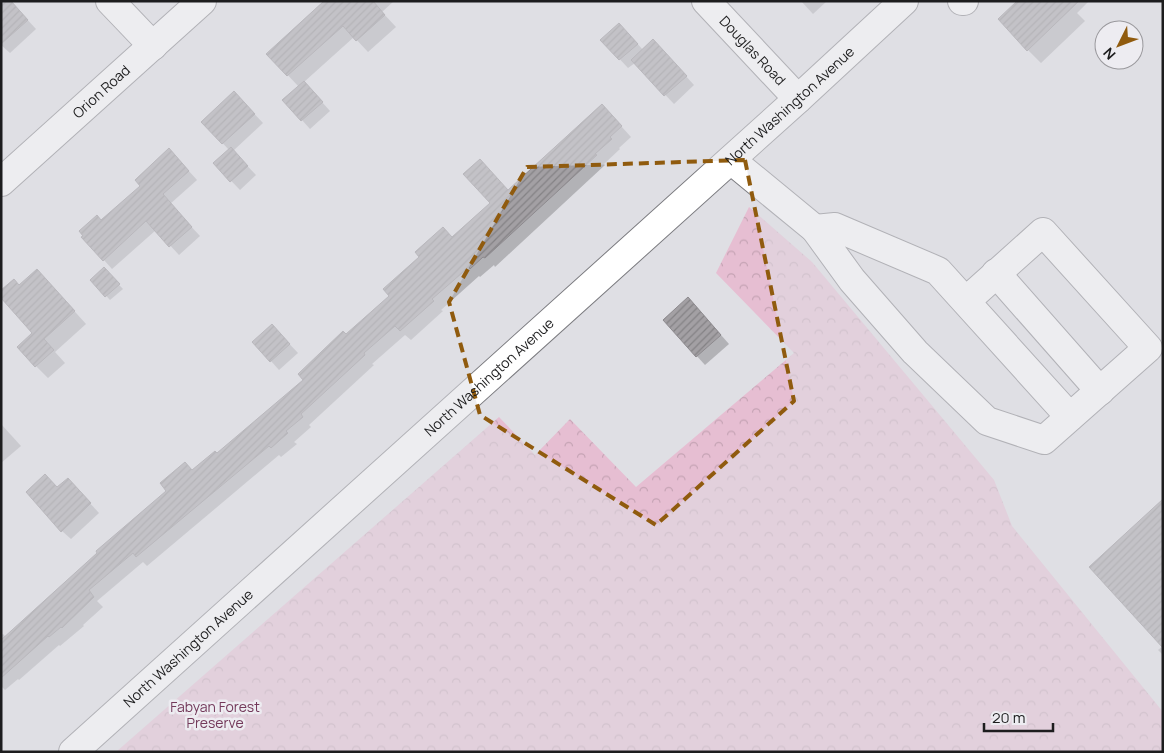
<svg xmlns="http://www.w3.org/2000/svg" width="1164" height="753" font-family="Manrope,sans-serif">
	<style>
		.forest { fill: url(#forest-crowns) }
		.shadow { fill: #0003 }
		.building { fill: url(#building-hatch); stroke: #8d8a8e }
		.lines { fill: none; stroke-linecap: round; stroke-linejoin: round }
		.minor-casing { stroke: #7c7c80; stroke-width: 30 }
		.major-casing { stroke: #7c7c80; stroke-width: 30 }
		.minor { stroke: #fff; stroke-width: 28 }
		.major { stroke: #fff; stroke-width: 28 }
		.marked { fill: none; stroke: #905b0e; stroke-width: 4; stroke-dasharray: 10 6; stroke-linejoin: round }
		.labels { text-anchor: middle; stroke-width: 5; stroke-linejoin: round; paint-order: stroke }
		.street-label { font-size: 14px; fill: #1d1d1e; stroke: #edecf1 }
		.park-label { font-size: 14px; fill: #743a5b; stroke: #edecf1 }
	</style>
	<defs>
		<pattern id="forest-crowns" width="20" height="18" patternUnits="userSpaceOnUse" patternTransform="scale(1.25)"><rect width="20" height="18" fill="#e6bed2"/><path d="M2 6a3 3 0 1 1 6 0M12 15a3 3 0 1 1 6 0" fill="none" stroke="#c5a3b4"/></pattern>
		<pattern id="building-hatch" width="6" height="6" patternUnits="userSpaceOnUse" patternTransform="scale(1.25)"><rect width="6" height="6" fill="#a3a0a4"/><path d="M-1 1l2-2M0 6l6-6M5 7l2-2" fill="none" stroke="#848285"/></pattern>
	</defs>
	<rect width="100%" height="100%" fill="#dfdfe4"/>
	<polygon class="forest" points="749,207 812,262 994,480 1012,526 1163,712 1163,752 116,752 499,417 535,455 570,419 636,487 794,353 716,273"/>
	<g class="shadow">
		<polygon points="1,1 10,1 36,29 10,53 1,45"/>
		<polygon points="325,1 394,1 382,12 396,27 368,52 354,37 304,82 330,111 310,129 302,120 299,87 268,54"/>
		<polygon points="801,1 827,1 813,14"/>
		<polygon points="1019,1 1089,1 1077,13 1085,21 1041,63 1028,50"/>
		<polygon points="628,33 643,50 662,50 694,85 674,104 635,63 628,68 602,40"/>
		<polygon points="243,102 263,123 233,151 256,175 240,190 214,163 229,150 203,122"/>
		<polygon points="611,115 631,137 619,148 620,149 604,164 605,165 495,267 494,265 480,277 479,276 441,310 443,311 411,340 405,335 372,364 374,365 309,425 311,427 294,442 297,444 281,457 279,455 147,566 143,562 97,601 103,607 83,625 84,626 60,646 59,645 19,680 18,679 5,690 1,686 1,635 3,634 6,637 192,471 217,455 305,380 346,336 452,238 509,191"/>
		<polygon points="178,159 197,180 170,204 200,236 179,255 156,230 112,269 104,260 101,221 142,186"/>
		<polygon points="104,269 123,289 110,300 92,280"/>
		<polygon points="49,283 86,324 55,352 65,363 48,378 36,366 34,333 20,286"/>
		<polygon points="697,308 729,344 705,365 664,320"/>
		<polygon points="281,335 298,353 279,370 271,361"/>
		<polygon points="1,424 21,446 1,463"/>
		<polygon points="58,488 76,488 99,513 71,539 62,531"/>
		<polygon points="1163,646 1163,655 1158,650"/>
	</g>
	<g class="building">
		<polygon points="1,1 11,1 28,20 1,44"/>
		<polygon points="324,1 373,1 385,15 356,41 343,26 287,76 266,54"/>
		<polygon points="1017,1 1079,1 1027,51 998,19"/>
		<polygon points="619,23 638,44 619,60 600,40"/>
		<polygon points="653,39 687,76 664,96 631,60"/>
		<polygon points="304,81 323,102 301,121 282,100"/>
		<polygon points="234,91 255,114 222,144 201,122"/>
		<polygon points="602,104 622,126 610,137 612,139 595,154 597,155 485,258 483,257 470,269 469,267 432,299 434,301 400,331 395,326 364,353 365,355 301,414 303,417 286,431 288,433 271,448 269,446 136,557 133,553 89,590 94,597 62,628 61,627 49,637 48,636 1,678 1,640 97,553 96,551 166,491 160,483 185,462 192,470 215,451 217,453 303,380 298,374 343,331 346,334 389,296 383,289 419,257 415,252 443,227 452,237 490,203 463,174 480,159 508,190"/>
		<polygon points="231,147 248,166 230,182 213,163"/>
		<polygon points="169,148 189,171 163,194 192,227 169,247 146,221 103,261 81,237 83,236 79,231 97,215 101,220 140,186 135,180"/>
		<polygon points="104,267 120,284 105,297 90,280"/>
		<polygon points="37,269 75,311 44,339 54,350 35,367 17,347 32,333 1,298 1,290 14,279 19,285"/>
		<polygon points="688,297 721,335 696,357 663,320"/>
		<polygon points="272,324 290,344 270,362 252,342"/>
		<polygon points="45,474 57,487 68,478 91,503 61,532 26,492"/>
		<polygon points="1163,499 1163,648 1089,567"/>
	</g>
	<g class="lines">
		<g class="minor-casing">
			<g id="minor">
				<polyline points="110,1 153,46"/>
				<path id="s1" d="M706 1 798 99"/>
				<polyline points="962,1 964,1"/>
				<polyline points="731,160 815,229"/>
				<path id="s2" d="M1 182 202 1"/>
				<polyline points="996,273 1100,391"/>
				<path d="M966 301 1043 232 1148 348C1113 379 1079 409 1044 440L987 421 915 352 852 280 815 229 835 227 938 271 1070 417"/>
			</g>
		</g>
		<g class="major-casing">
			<g id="major">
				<path id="s3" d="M73 752 798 99 904 1"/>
			</g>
		</g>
		<use href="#minor" class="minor"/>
		<use href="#major" class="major"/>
	</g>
	<path d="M0 0H1164V753H0ZM745 160 794 401 656 525 480 415 449 302 527 167Z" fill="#dfdfe4" fill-opacity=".55" fill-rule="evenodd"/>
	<path class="marked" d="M745 160 794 401 656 525 480 415 449 302 527 167Z"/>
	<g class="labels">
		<g class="street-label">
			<text dy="5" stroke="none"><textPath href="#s1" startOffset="68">Douglas Road</textPath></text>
			<text dy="5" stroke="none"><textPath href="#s2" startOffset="135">Orion Road</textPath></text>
			<text dy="5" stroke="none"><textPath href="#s3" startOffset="965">North Washington Avenue</textPath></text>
			<text dy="5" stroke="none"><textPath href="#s3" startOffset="560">North Washington Avenue</textPath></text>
			<text dy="5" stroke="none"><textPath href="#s3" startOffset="155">North Washington Avenue</textPath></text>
		</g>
		<g class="park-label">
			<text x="215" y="712">Fabyan Forest<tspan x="215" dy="16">Preserve</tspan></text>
		</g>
	</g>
	<rect width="1164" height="753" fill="none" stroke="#1d1d1e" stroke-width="5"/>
	<g transform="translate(1119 45) rotate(228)"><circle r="24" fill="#edecf1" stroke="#9a999d"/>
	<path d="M0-4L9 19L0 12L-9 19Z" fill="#905b0e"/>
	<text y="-8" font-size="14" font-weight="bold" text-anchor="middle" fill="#1d1d1e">N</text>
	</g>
	<path d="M984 723v8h69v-8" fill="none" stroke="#1d1d1e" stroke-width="2.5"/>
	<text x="992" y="723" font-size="15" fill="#1d1d1e" stroke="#edecf1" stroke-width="4" paint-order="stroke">20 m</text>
</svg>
